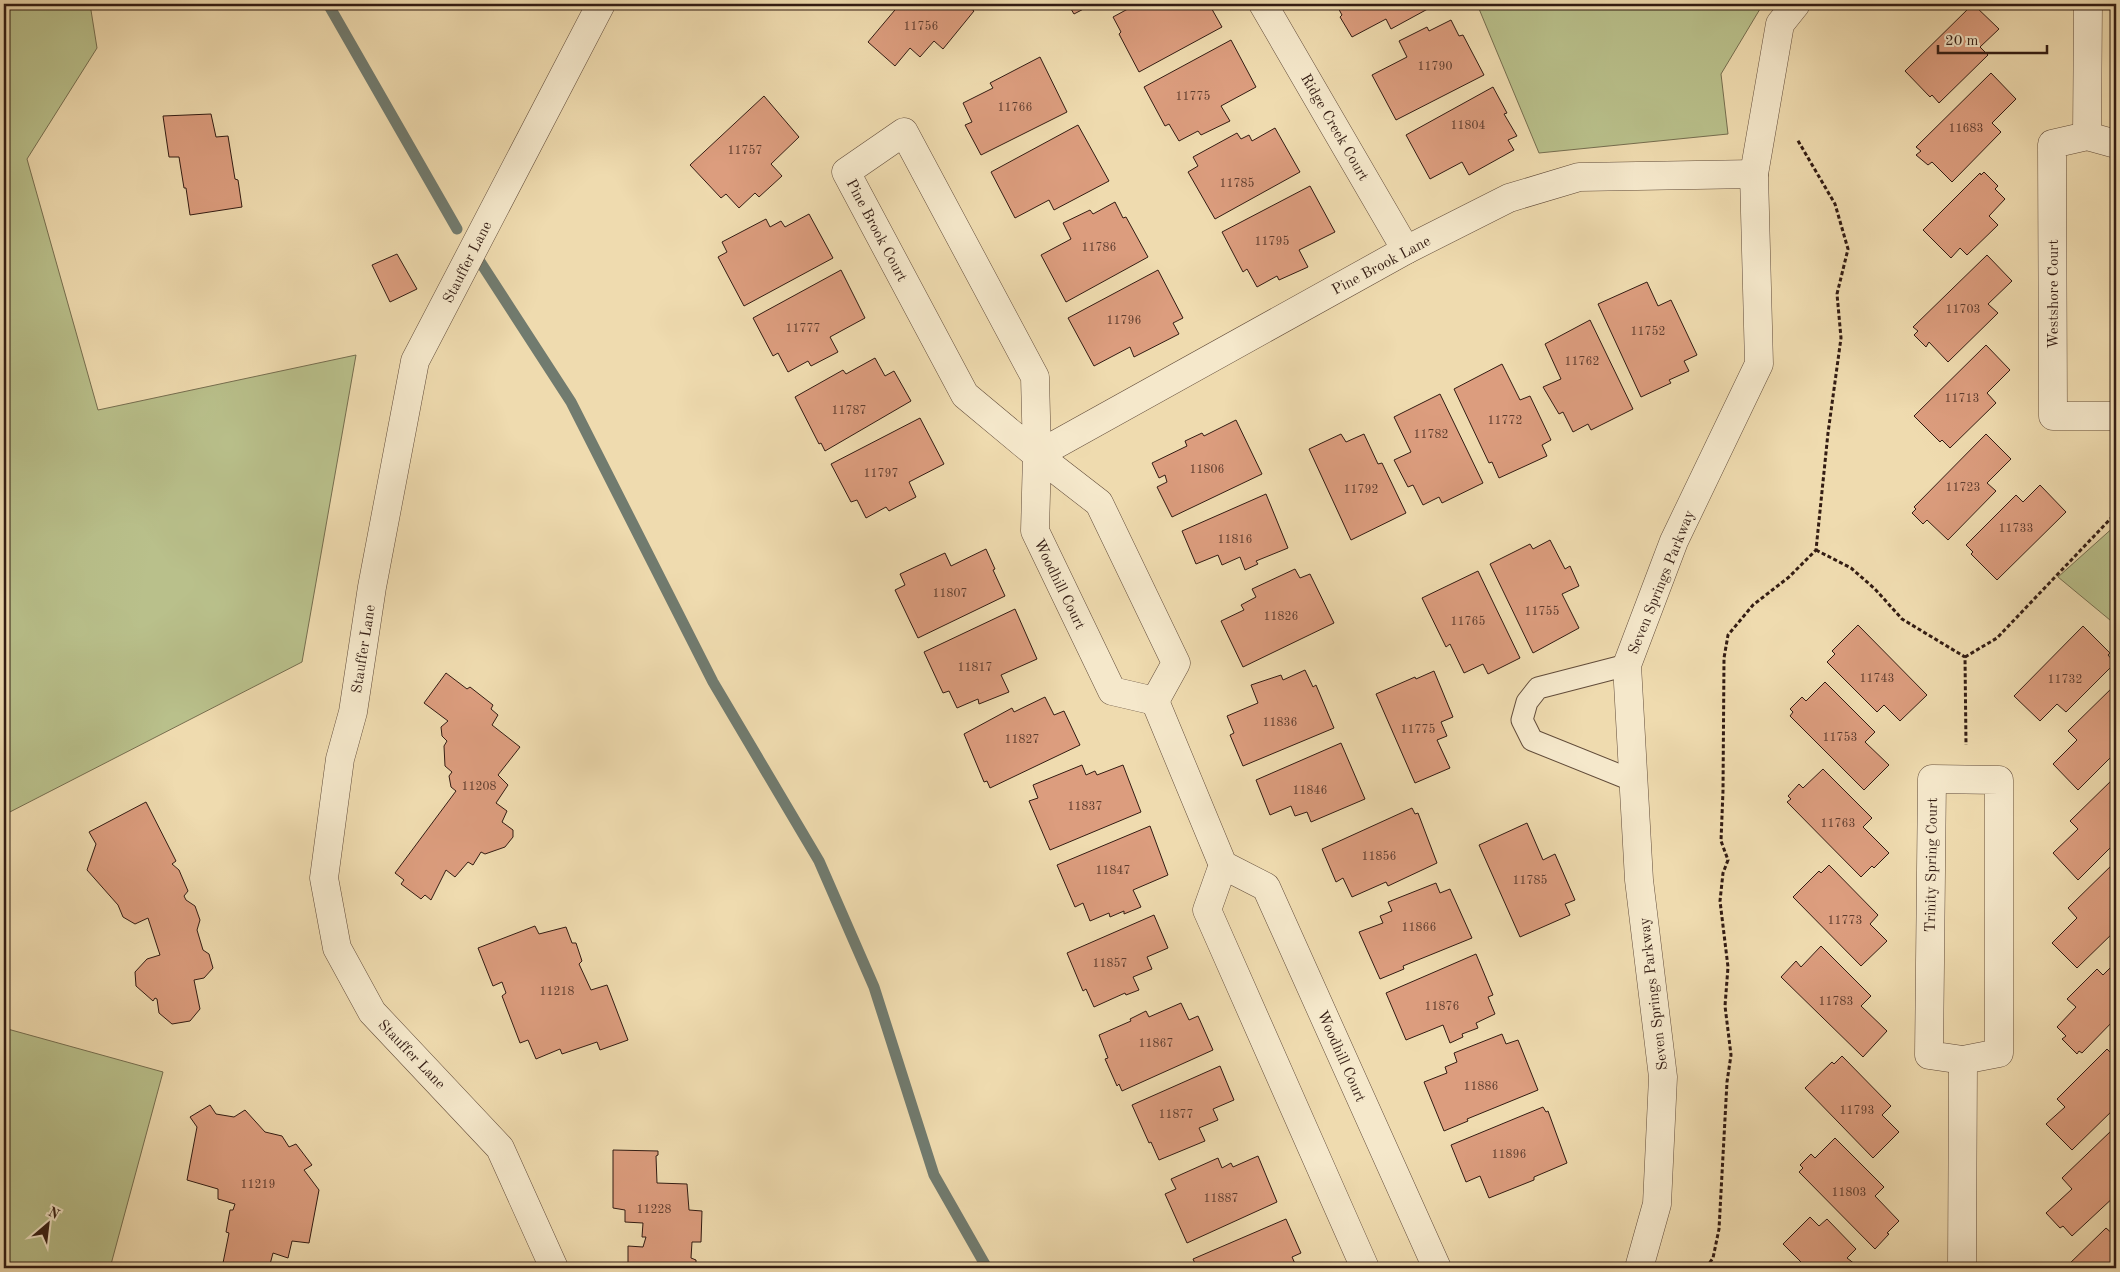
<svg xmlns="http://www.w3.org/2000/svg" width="2120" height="1272" font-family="'Old Standard TT',serif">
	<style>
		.green { fill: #b9c08b; stroke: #766e4f }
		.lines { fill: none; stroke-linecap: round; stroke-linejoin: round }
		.stream { stroke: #717b6f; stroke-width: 11 }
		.building { fill: #dc9d7e; stroke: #331c13 }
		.service-casing { stroke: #624c3a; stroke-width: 23 }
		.minor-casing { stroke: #624c3a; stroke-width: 29 }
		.path { stroke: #331c13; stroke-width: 3; stroke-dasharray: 4 2.5; stroke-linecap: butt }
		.service { stroke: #f5e8cb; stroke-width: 21 }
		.minor { stroke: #f5e8cb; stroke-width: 28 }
		.labels { text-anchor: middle; stroke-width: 5; stroke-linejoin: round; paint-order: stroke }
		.number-label { font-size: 12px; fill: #5d3c2e }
		.street-label { font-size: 15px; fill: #331c13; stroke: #f5e8cb }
	</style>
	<rect width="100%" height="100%" fill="#efdbaf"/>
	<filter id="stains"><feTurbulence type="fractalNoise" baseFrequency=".004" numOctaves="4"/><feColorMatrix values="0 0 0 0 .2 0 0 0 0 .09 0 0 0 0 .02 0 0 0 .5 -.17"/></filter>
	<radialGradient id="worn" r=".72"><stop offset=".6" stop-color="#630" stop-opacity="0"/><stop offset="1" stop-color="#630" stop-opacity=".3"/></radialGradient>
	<g class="green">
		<polygon points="4,4 90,4 97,48 27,159 98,410 356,355 302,662 4,815"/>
		<polygon points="1477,4 1763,4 1721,74 1728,134 1539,153"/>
		<polygon points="2116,525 2116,625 2058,577"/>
		<polygon points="4,1028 163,1072 110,1268 4,1268"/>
	</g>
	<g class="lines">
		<g class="stream">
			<polyline points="328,4 457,229"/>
			<polyline points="477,257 571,402 713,682 819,861 874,987 934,1175 987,1268"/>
		</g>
	</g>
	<g class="building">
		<polygon points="900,4 965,4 974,11 943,49 934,41 920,57 910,48 895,66 868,42"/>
		<polygon points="1055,4 1093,4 1074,14 1068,4 1058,9"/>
		<polygon points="1137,4 1181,4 1182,7 1187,4 1209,4 1222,27 1139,72 1119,34 1121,32 1113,17"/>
		<polygon points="1336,4 1435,4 1435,5 1391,29 1386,19 1352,37 1340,17 1342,15"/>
		<polygon points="1973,4 1999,29 1980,47 1988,55 1939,103 1932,95 1930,97 1905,71"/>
		<polygon points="1451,20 1459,36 1463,35 1484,75 1396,120 1372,75 1407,57 1399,41 1427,27 1429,31"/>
		<polygon points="1231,40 1256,87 1221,106 1230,121 1201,135 1198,131 1179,141 1169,124 1165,126 1144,87"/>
		<polygon points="1040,57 1067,112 981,155 965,125 972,122 963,103 993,88 990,83"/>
		<polygon points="1991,73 2016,99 1992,123 2001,132 1952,182 1932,162 1928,165 1916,155 1921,151 1916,147"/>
		<polygon points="1493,87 1507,113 1504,114 1517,136 1508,140 1514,150 1469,175 1462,162 1430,179 1406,135"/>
		<polygon points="764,96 799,137 771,164 782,176 759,197 755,193 739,208 726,194 721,198 690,165"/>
		<polygon points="211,114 216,137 228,136 235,179 238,180 242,207 190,215 186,188 184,188 179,157 169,157 163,116"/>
		<polygon points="1078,125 1109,181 1054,210 1049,200 1015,218 991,172"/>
		<polygon points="1275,128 1300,172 1215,219 1188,172 1198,166 1193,157 1237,133 1241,139 1249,135 1252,141"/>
		<polygon points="1984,172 1998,186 1995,189 2005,199 1989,216 1998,225 1967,255 1960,248 1951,258 1923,230 1980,173 1981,175"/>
		<polygon points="1310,186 1335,232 1299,250 1308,267 1279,280 1277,276 1257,287 1247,269 1243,272 1222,232"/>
		<polygon points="1115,202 1123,218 1126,217 1148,257 1066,302 1041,255 1071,239 1063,223 1090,210 1093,214"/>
		<polygon points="809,214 833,258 744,306 718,257 727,252 722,242 766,219 770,227 781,221 785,227"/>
		<polygon points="397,254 417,289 390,302 372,265"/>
		<polygon points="1987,255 2012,281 1988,304 1998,313 1948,362 1929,342 1926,347 1914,335 1918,331 1913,327"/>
		<polygon points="841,270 865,318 830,337 838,352 811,366 808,361 788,372 778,353 773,356 753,318"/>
		<polygon points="1158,270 1183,318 1173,323 1179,334 1134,357 1130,347 1094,366 1068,318"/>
		<polygon points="1647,282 1658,306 1671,300 1697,355 1684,361 1689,371 1669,380 1671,383 1641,397 1598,304"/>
		<polygon points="1590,320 1633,409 1591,430 1588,424 1573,432 1563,412 1559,414 1543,387 1561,379 1545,344"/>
		<polygon points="1986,345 2010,370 1987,393 1996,403 1950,448 1942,440 1940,442 1914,416"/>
		<polygon points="875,358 885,376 894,371 911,401 825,451 821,443 819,444 795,397 843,370 846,374"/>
		<polygon points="1502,364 1520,400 1530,396 1551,440 1542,445 1547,456 1499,478 1492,462 1489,463 1454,389"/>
		<polygon points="1440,394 1483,483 1442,503 1439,497 1423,505 1413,485 1408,487 1394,460 1411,452 1394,417"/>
		<polygon points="920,418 944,464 909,482 916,497 889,511 886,507 866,518 857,500 851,502 831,464"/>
		<polygon points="1236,420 1262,474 1172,517 1157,487 1167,482 1165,475 1159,478 1152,463 1187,446 1185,441 1202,433 1204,436"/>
		<polygon points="1341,434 1346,442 1364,434 1378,464 1382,463 1406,513 1351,540 1309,449"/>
		<polygon points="1986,434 2011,459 1987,483 1996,491 1948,540 1927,520 1923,524 1912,513 1916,509 1914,507"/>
		<polygon points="2040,485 2066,512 1997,580 1971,554 1973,552 1966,545 2016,495 2023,502"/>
		<polygon points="1266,494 1288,548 1256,561 1258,564 1245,570 1240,557 1222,565 1218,555 1196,564 1182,531"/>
		<polygon points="1550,540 1565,569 1570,566 1579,586 1562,594 1579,628 1533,653 1490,564 1530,544 1533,549"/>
		<polygon points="986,549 995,569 993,570 1005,596 918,638 895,590 905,585 900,574 945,553 951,566"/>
		<polygon points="1295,569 1300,578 1310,574 1334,623 1243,667 1221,621 1244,610 1241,605 1256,597 1252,589"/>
		<polygon points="1478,571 1520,658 1488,674 1483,664 1464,673 1450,644 1446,647 1422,598"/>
		<polygon points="1015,609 1037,659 1001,675 1009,692 979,704 978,699 957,708 949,691 943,693 924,652"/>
		<polygon points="1858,625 1927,695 1900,721 1884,705 1877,712 1827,662 1835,654 1832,651"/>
		<polygon points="2083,626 2110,653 2108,655 2115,663 2066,712 2057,704 2040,721 2014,696"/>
		<polygon points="1305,670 1313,687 1316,685 1334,728 1243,766 1230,735 1234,733 1227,716 1258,703 1251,685 1281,675 1283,680"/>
		<polygon points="1434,671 1453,717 1441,722 1447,736 1437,740 1450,768 1415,783 1376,694 1415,677 1416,679"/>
		<polygon points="446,673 467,689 470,687 493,705 491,709 498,715 492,725 520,747 498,775 508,785 496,803 507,811 502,822 513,830 513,837 505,847 485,854 481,852 473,865 468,862 455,877 446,870 431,900 425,895 421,899 401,884 404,880 395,873 456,791 451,787 449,776 452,772 445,766 444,746 447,741 442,736 441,727 448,721 424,703"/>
		<polygon points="1825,682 1875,732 1865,742 1889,765 1864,790 1790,716 1793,712 1790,709 1802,697 1806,701"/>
		<polygon points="2116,684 2116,752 2078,790 2053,764 2077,740 2068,731"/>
		<polygon points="1045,697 1054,715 1064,711 1080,745 990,788 987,781 984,782 964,734 1012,708 1014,712"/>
		<polygon points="1341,743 1365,799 1311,822 1307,812 1295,816 1291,806 1270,815 1256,780"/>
		<polygon points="1082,765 1086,775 1095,771 1097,775 1123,765 1141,812 1050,850 1029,801 1038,798 1033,785"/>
		<polygon points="1823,769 1872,818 1863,827 1889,853 1874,868 1872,866 1861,877 1787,802 1791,799 1788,796 1799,784 1803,788"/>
		<polygon points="2115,777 2116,778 2116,842 2078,880 2053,853 2078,829 2070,821"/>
		<polygon points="146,802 176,861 172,864 179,870 188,891 184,896 186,900 195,906 200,920 197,930 203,950 209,954 213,968 204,978 194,980 200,1009 190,1021 172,1024 159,1013 157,999 155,998 153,1001 136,986 135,972 147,959 160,955 148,918 135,924 123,917 118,905 87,870 96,844 89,832"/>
		<polygon points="1412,808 1415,814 1418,813 1437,863 1388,886 1386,882 1352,897 1343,878 1336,882 1322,849"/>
		<polygon points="1527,823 1543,860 1555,854 1575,900 1565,904 1570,915 1520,937 1479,845"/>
		<polygon points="1150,826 1168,875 1133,890 1141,907 1124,914 1124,911 1110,917 1109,913 1090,921 1083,903 1075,907 1057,865"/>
		<polygon points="2116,861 2116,930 2077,968 2052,943 2077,918 2068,908"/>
		<polygon points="1829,865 1878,915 1870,924 1887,941 1861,966 1793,897 1819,871 1821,873"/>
		<polygon points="1436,883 1440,893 1450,889 1472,938 1403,966 1404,969 1380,979 1359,932 1383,923 1380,916 1392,911 1388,902"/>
		<polygon points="1154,915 1168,948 1147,957 1152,969 1133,977 1139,990 1126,995 1125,993 1094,1007 1086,989 1083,991 1067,953"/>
		<polygon points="535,926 539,934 566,927 572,943 576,943 582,961 579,964 591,990 607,985 628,1040 600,1050 597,1042 562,1054 560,1049 536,1059 528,1040 520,1043 502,996 506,993 502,982 493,986 478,948"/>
		<polygon points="1821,946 1871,996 1861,1006 1887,1031 1863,1057 1781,977 1796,961 1801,967"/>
		<polygon points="1476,954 1493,995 1488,997 1495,1014 1476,1023 1478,1028 1462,1034 1463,1037 1450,1043 1443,1025 1406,1040 1386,993"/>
		<polygon points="2112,966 2116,971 2116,1018 2082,1053 2079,1051 2077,1054 2062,1039 2066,1036 2057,1027 2076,1007 2067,999 2097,969 2103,975"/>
		<polygon points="1181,1003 1189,1020 1198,1016 1213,1050 1122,1091 1119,1084 1117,1086 1105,1059 1108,1058 1099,1035 1131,1021 1130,1019 1146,1011 1149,1017"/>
		<polygon points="1502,1034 1506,1044 1518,1040 1538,1090 1467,1119 1468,1121 1444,1131 1424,1082 1447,1073 1445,1067 1457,1062 1454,1053"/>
		<polygon points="2107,1049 2115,1057 2116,1056 2116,1107 2072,1150 2046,1124 2065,1107 2057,1099"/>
		<polygon points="1842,1056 1891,1106 1882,1115 1899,1132 1873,1158 1805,1088 1832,1062 1834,1064"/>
		<polygon points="1220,1066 1234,1100 1213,1109 1218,1120 1199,1128 1205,1141 1159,1160 1151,1142 1149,1143 1132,1105"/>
		<polygon points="210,1105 216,1114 234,1117 245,1110 265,1132 282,1136 289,1147 296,1144 312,1165 304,1170 319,1190 309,1243 292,1241 288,1258 273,1253 269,1268 222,1268 229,1233 226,1232 230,1210 233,1210 235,1204 218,1199 218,1189 187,1180 197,1127 190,1117"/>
		<polygon points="1543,1107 1546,1112 1548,1111 1567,1163 1534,1177 1534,1180 1489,1198 1480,1176 1466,1182 1451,1145"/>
		<polygon points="2112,1130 2116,1134 2116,1195 2072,1236 2063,1226 2060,1228 2046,1213 2072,1189 2062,1178"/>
		<polygon points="1835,1138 1884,1187 1875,1196 1899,1221 1887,1233 1889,1234 1875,1249 1799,1172 1803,1168 1800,1165 1811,1154 1815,1158"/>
		<polygon points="613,1150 658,1151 658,1155 656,1156 657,1183 687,1184 689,1210 702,1211 701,1242 692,1242 691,1258 696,1260 696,1268 628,1268 628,1246 643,1247 646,1237 642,1237 643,1223 625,1222 625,1210 613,1208"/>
		<polygon points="1258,1156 1277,1202 1187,1243 1165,1194 1176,1189 1171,1179 1218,1158 1222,1168 1231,1163 1233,1167"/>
		<polygon points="1810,1217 1819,1226 1827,1219 1856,1249 1847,1258 1860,1268 1807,1268 1783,1244"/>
		<polygon points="1286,1219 1301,1253 1292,1257 1297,1268 1197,1268 1193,1259"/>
		<polygon points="2106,1228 2114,1235 2116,1234 2116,1268 2065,1268"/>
	</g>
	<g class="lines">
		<g class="service-casing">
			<polyline id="service" points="1627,665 1538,688 1527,702 1522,720 1532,740 1634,781"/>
		</g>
		<g class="minor-casing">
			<g id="minor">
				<polyline points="1263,4 1406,250"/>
				<polygon points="904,132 1035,377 1037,455 965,395 846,172"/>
				<polyline points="2087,136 2088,4"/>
				<polyline points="2116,144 2087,136 2052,144 2053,416 2116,416"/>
				<polyline points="1037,455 1406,250 1509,198 1579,177 1754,174"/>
				<polygon points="1037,455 1099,503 1176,663 1155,701 1112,691 1035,531"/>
				<polyline points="1155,701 1223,865 1266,887 1437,1268"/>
				<polygon points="1932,779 1999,780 1999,1053 1963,1060 1929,1055"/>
				<polyline points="1223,865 1207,910 1365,1268"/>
				<polyline points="554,1268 500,1148 372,1012 337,948 324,878 340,759 353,712 372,587 415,361 601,4"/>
				<polyline points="1639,1268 1657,1204 1663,1077 1639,880 1627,665 1674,541 1759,364 1754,174 1780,24 1796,4"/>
				<polyline points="1962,1268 1963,1060"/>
			</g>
		</g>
		<g class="path">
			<polyline points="1816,550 1851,568 1875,589 1902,619 1965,657 1966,745"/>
			<polyline points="1965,657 1997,638 2116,513"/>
			<polyline points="1706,1268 1713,1258 1719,1229 1727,1082 1731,1055 1725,1006 1728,967 1720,901 1723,873 1728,860 1721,841 1723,791 1724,658 1728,635 1753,605 1789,577 1816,550 1828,433 1841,338 1837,294 1848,249 1835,204 1797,139"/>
		</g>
		<use href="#service" class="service"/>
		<use href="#minor" class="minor"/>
	</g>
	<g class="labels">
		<g class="number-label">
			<text x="921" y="30">11756</text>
			<text x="1435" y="70">11790</text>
			<text x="1193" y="100">11775</text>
			<text x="1015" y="111">11766</text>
			<text x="1468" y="129">11804</text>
			<text x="1966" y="132">11683</text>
			<text x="745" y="154">11757</text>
			<text x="1237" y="187">11785</text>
			<text x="1272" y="245">11795</text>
			<text x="1099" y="251">11786</text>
			<text x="1963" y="313">11703</text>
			<text x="1124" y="324">11796</text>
			<text x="803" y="332">11777</text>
			<text x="1648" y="335">11752</text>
			<text x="1582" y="365">11762</text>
			<text x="1962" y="402">11713</text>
			<text x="849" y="414">11787</text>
			<text x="1505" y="424">11772</text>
			<text x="1431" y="438">11782</text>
			<text x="1207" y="473">11806</text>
			<text x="881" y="477">11797</text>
			<text x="1963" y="491">11723</text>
			<text x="1361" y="493">11792</text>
			<text x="2016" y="532">11733</text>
			<text x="1235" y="543">11816</text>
			<text x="950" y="597">11807</text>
			<text x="1542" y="615">11755</text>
			<text x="1281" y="620">11826</text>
			<text x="1468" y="625">11765</text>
			<text x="975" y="671">11817</text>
			<text x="1877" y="682">11743</text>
			<text x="2065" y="683">11732</text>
			<text x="1280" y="726">11836</text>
			<text x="1418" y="733">11775</text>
			<text x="1840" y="741">11753</text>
			<text x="1022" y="743">11827</text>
			<text x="479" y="790">11208</text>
			<text x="1310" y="794">11846</text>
			<text x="1085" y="810">11837</text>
			<text x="1838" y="827">11763</text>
			<text x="1379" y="860">11856</text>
			<text x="1113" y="874">11847</text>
			<text x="1530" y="884">11785</text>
			<text x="1845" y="924">11773</text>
			<text x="1419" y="931">11866</text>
			<text x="1110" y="967">11857</text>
			<text x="557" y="995">11218</text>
			<text x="1836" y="1005">11783</text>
			<text x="1442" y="1010">11876</text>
			<text x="1156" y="1047">11867</text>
			<text x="1481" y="1090">11886</text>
			<text x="1857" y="1114">11793</text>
			<text x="1176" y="1118">11877</text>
			<text x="1509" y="1158">11896</text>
			<text x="258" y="1188">11219</text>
			<text x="1849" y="1196">11803</text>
			<text x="1221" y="1202">11887</text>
			<text x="654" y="1213">11228</text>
		</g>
		<g class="street-label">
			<text transform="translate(1335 127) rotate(60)" y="5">Ridge Creek Court</text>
			<text transform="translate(877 230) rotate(62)" y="5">Pine Brook Court</text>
			<text transform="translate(467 262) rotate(-63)" y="5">Stauffer Lane</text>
			<text transform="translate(1381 265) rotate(-28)" y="5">Pine Brook Lane</text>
			<text transform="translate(2053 294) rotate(-90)" y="5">Westshore Court</text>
			<text transform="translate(1661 582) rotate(-68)" y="5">Seven Springs Parkway</text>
			<text transform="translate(1060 584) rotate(64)" y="5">Woodhill Court</text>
			<text transform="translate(363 649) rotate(-81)" y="5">Stauffer Lane</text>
			<text transform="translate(1931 865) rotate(-89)" y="5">Trinity Spring Court</text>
			<text transform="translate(1653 994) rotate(-97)" y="5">Seven Springs Parkway</text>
			<text transform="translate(412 1054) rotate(46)" y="5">Stauffer Lane</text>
			<text transform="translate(1342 1056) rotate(66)" y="5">Woodhill Court</text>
		</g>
	</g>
	<rect width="2120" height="1272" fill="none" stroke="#efdbaf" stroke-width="20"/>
	<rect x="5" y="5" width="2110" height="1262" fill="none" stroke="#331c13" stroke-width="2.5"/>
	<rect x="10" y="10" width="2100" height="1252" fill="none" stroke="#331c13"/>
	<g transform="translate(48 1224) rotate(28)" stroke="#f5e8cb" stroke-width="4" paint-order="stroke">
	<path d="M0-4L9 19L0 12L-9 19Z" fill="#331c13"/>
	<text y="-8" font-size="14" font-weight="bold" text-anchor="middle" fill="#331c13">N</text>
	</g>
	<path d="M1938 45v8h109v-8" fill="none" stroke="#331c13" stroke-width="2.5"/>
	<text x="1945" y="45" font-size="15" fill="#331c13" stroke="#f5e8cb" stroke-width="4" paint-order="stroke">20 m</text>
	<rect width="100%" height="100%" filter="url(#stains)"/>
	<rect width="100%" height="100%" fill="url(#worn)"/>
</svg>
